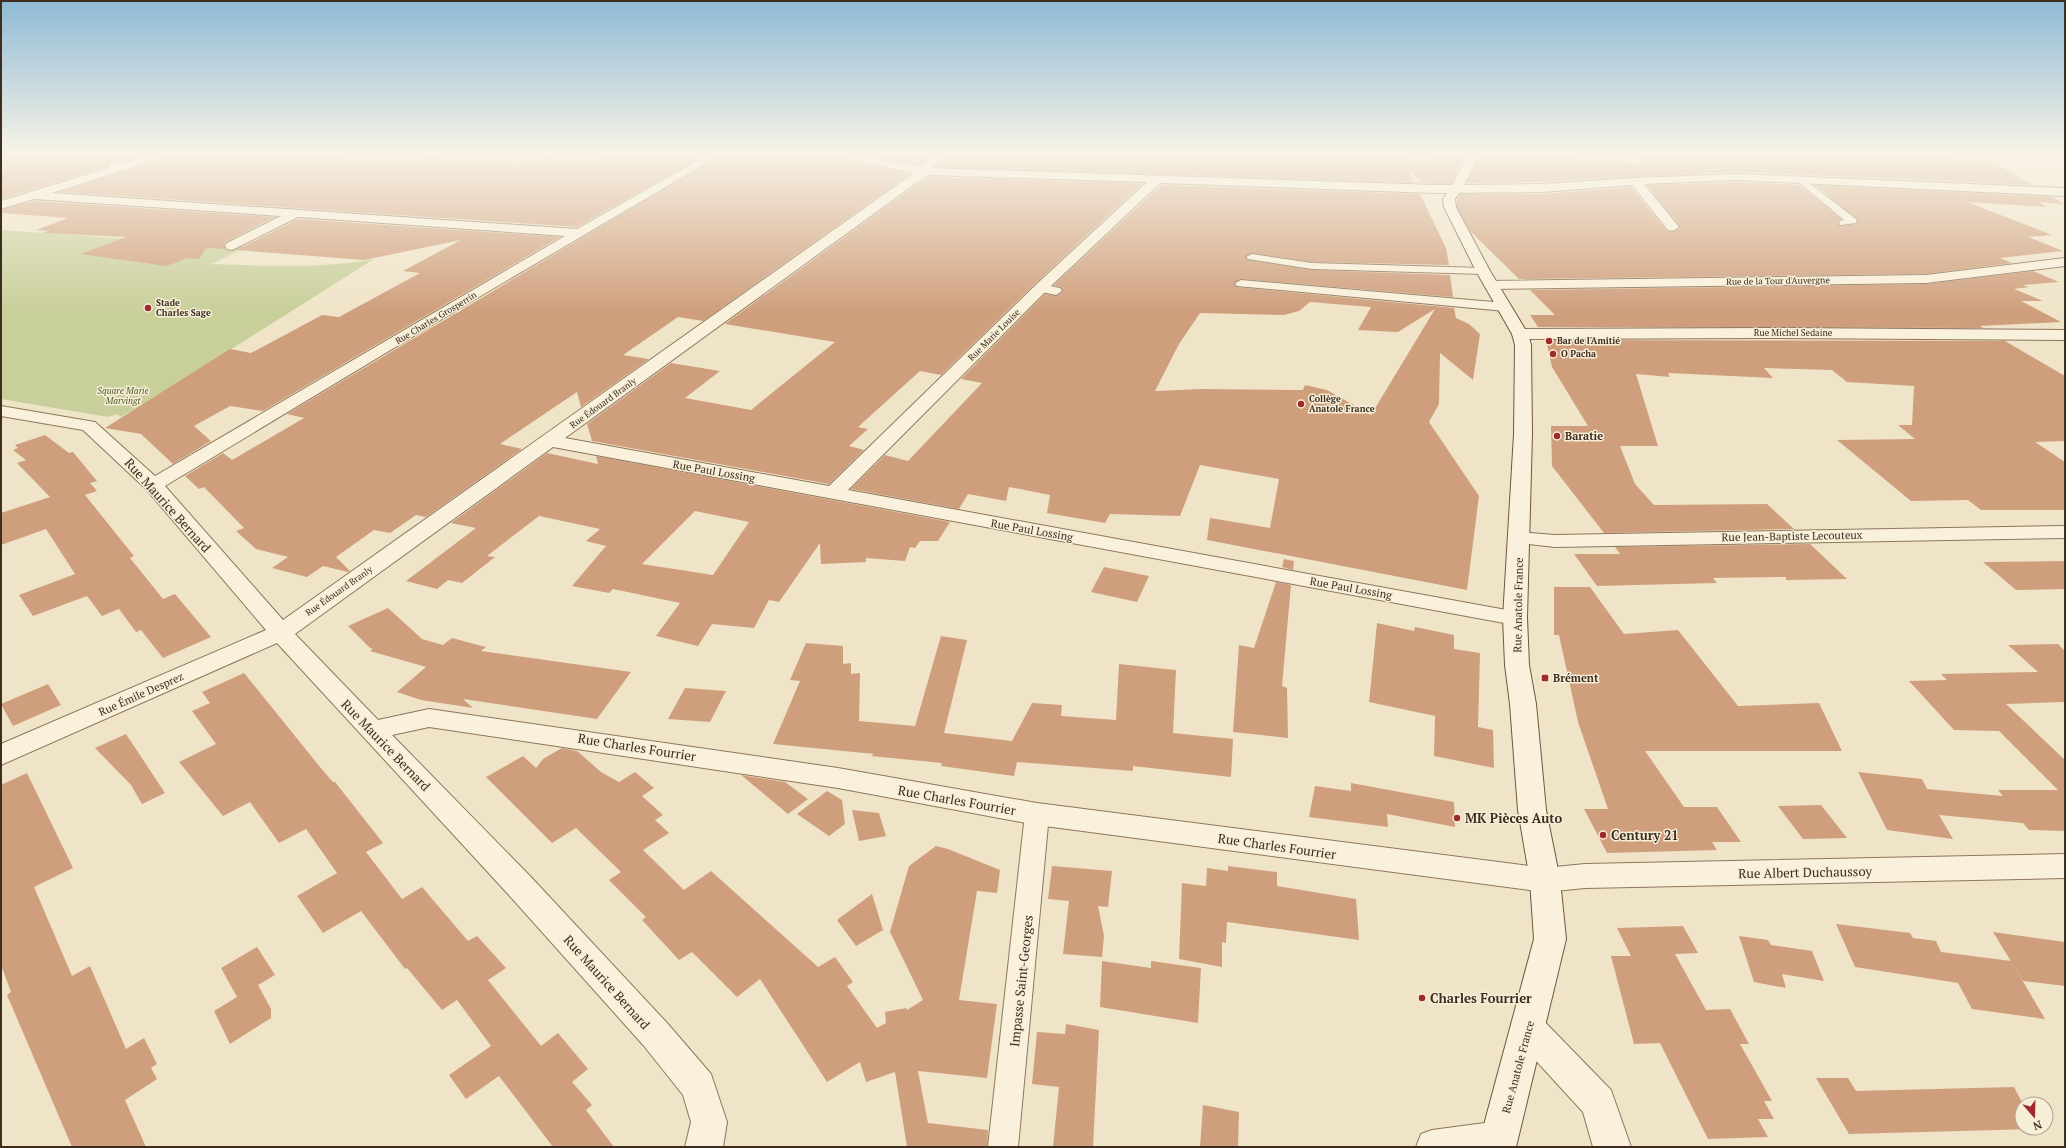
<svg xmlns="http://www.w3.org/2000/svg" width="2066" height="1148" font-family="'PT Serif',serif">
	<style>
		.green { fill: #c9cf9b }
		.building { fill: #cf9f7d; fill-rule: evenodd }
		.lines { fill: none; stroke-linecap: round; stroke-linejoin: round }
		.service-casing { stroke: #8d765c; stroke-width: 2 }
		.minor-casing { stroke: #8d765c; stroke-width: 2 }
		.secondary-casing { stroke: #6f573f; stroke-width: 2 }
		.service { fill: #faf1dc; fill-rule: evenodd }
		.minor { fill: #faf1dc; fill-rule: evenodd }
		.secondary { fill: #faf1dc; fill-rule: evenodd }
		.poi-dot { fill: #9e2a2b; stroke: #f7eed8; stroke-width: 1.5 }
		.labels { text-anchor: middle; stroke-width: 3; stroke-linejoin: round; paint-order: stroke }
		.far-street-label { font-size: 9px; fill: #3d2e20; stroke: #f7eed8 }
		.far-poi-label { font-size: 9px; font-weight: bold; fill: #3d2e20; stroke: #f7eed8; text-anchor: start }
		.far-park-label { font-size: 9px; font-style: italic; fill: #4d5a26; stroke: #f7eed8 }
		.poi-label { font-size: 11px; font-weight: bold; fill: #3d2e20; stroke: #f7eed8; text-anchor: start }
		.street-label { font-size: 11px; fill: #3d2e20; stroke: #f7eed8 }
		.near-street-label { font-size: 13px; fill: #3d2e20; stroke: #f7eed8 }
		.near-poi-label { font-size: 13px; font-weight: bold; fill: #3d2e20; stroke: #f7eed8; text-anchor: start }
	</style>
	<rect width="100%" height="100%" fill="#f0e4c8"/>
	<path class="green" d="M1 230 246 247 212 264C266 266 321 269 374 259L141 406 120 417 117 414 108 417 1 399Z"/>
	<g class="building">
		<polygon points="1,152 157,152 125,161 111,161 107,162 107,167 1,199"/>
		<polygon points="177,152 237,152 237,154 281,156 521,165 523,162 606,158 604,154 628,152 711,152 577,227 60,192 175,155"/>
		<polygon points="726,152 822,152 824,155 910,174 703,321 678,317 623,355 649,359 581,407 577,392 500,444 522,449 426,517 416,515 390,533 374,530 336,557 350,571 348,572 323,566 307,577 272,568 288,557 256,549 236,531 244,528 204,487 199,489 185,476 223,453 232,460 304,418 287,414"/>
		<polygon points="848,152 935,152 921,165"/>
		<polygon points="950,152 1215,152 1390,158 1433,159 1429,152 1466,155 1451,184 1434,184 1422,183 1408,169 1414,183 936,167"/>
		<polygon points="1513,152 1572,152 1579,161 1644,164 1638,156 1653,156 1648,152 1700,152 1702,154 1781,158 1774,152 1804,152 1990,160 2032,185 1736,172 1543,182 1466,183 1479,157 1485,157 1486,154 1515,155"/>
		<polygon points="927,177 1143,183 1039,280 941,375 920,371 858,427 868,429 849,446 864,450 829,484 592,441 587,424 671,363 720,371 685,398 751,410 835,342 725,324"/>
		<polygon points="1736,182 1799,185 1841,219 1838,222 1840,226 1856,224 1858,220 1815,185 2052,197 2064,204 2039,202 2046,207 1967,202 2052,235 2028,237 2063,251 2000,258 2012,263 1926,274 1519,279 1471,232 1457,207 1457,199 1460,194 1543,194 1631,187 1667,231 1673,232 1680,228 1680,226 1647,185"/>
		<path d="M1161 185 1420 194 1446 248 1449 265 1312 262 1252 253 1245 257 1248 260 1312 270 1450 275 1453 297 1241 279 1234 284 1237 287 1454 308 1456 318 1469 324 1480 334 1473 380 1440 353 1439 404 1429 422 1479 496 1467 590 1207 540 1210 518 1270 528 1279 479 1200 465 1180 516 1110 514 1105 523 1047 513 1050 495 1009 487 1006 501 968 494 959 509 851 489 885 455 908 461 982 383 961 379 1045 294 1056 296 1063 292 1061 287 1054 285ZM1310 302 1371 307 1358 330 1398 332 1435 309 1371 415 1327 390 1305 385 1303 390 1201 389 1155 391 1179 344 1200 313 1284 315 1299 311Z"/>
		<polygon points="34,201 275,217 226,242 224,245 225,249 206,248 199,259 187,258 167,266 80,254 126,237 42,233 48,231 36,230 68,218 1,213 1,210"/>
		<polygon points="298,219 560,237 263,411 230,406 194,426 211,441 173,464 141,434 105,428 230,349 251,353 322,315 339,317 420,273 403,271 461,240 364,260 236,250"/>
		<polygon points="2033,271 2059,282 2023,285 2029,287 2014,289 2043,301 2021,301 2061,322 1980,326 1983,328 1538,327 1530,315 1555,315 1530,290 1926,284"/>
		<polygon points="1546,340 2005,341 2065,376 2065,441 2035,442 2065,462 2065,510 1981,510 1968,500 1911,501 1837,440 1915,439 1898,425 1912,425 1914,386 1847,382 1832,370 1764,368 1773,378 1668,373 1670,377 1636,374 1658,446 1620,446 1635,484 1654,505 1767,504 1794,529 1604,533 1552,466 1551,426 1588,426 1552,367"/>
		<polygon points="45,435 69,453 73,452 97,481 90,483 97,491 85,495 134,556 130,558 163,599 175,594 211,637 163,658 141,630 136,632 119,609 102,616 87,596 33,616 19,595 75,574 46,529 1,545 1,513 50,497 17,463 26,460 13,450 18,448 15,445"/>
		<path d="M547 453 598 464 596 456 950 522 938 541H920L915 548 910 547 905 561 866 558V562L821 564 820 543 779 602 769 600 754 628 712 624 698 646 656 636 680 603 613 589 609 593 572 586 606 546 586 541 600 529 539 516 487 556 495 557 462 583 448 580 437 589 406 581 476 528 451 523ZM695 511 749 522 713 575 642 564Z"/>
		<polygon points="1810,544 1847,579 1786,580 1786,577 1713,578 1717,583 1597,586 1574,554 1620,554 1615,547"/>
		<polygon points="1284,559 1294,561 1293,570 1282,567"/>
		<polygon points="2065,561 2065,589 2016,590 1983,562"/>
		<polygon points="1104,567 1149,576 1137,602 1091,592"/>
		<polygon points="1276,582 1291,585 1282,686 1287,688 1288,738 1233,732 1239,645 1254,648"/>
		<polygon points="1554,587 1590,587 1624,634 1678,630 1738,706 1819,703 1842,751 1645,751 1684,807 1717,807 1741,842 1712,842 1717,850 1607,853 1584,809 1608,809 1578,722 1559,635 1554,635"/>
		<polygon points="388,608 422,639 443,645 452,638 486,647 481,651 631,672 597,719 463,699 473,708 421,700 397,692 426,667 370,651 373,649 370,648 348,626"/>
		<polygon points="1377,623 1414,631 1415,627 1454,635 1454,649 1480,653 1478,727 1493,730 1494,768 1434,756 1435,716 1369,702"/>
		<polygon points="941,636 967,640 944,733 1012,741 1032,703 1062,705 1061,716 1116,720 1119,664 1176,670 1173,733 1233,739 1231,777 1133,766 1133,771 1017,762 1014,776 941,766 942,763 871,756 874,754 773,744 800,681 790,680 806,643 843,646 843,664 851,663 851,674 860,673 859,721 915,726"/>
		<polygon points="2058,644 2065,651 2065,702 2006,704 2065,760 2065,831 2029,830 2023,823 1939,815 1953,839 1887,830 1858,772 1922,779 1927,789 2003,796 1998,790 2058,790 1999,731 1954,730 1909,681 1947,680 1941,674 2038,672 2008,645"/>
		<polygon points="244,673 320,767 333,782 335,782 383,843 366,852 402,899 422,887 468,941 477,936 506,968 488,980 541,1046 558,1033 588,1069 572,1082 592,1105 586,1110 614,1147 553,1147 499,1076 466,1099 449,1075 491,1046 457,1000 442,1010 407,968 405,969 361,911 323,933 297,896 337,873 306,829 279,843 250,802 223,816 179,762 216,744 192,711 210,703 202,692"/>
		<polygon points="48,684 61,705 13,726 1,704"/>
		<polygon points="685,688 726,691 710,722 668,719"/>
		<polygon points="126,734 165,793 142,804 131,785 95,748"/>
		<polygon points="562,748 577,751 601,772 619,782 635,772 654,788 642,796 663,815 655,820 669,833 643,850 684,890 711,871 818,967 835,957 853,982 847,986 877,1028 886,1023 885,1012 906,1008 907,1010 923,1000 890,932 909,866 936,846 948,849 1000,870 997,893 977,891 959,1000 997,1004 987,1078 918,1071 928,1123 988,1130 987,1147 907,1147 895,1072 866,1082 860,1062 827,1082 760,979 737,997 692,952 679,960 642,920 646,917 609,880 621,872 576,828 552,843 486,777 523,756 536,768 543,759"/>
		<polygon points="27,773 73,868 34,887 72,976 90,966 126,1049 144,1038 157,1064 151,1068 157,1079 125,1100 146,1147 72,1147 7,995 11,992 1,965 1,785"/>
		<polygon points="741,775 785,782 808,799 788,814"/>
		<polygon points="1351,783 1454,802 1455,827 1387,814 1388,827 1309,817 1315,786 1351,791"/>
		<polygon points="827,791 842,800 845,824 829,836 797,814"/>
		<polygon points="1821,805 1847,838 1803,839 1778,806"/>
		<polygon points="852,810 879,813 886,836 859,841"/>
		<polygon points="1052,866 1112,871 1108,907 1098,906 1104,936 1102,957 1063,954 1069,901 1048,899"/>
		<polygon points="1228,866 1277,872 1277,886 1356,899 1359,940 1227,922 1226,943 1222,942 1222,967 1179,959 1182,883 1206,886 1207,868 1228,871"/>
		<polygon points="872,894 883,930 856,946 837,920"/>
		<polygon points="1836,924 1910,933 1913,938 1936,941 1941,952 2011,961 2045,1019 1972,1009 1958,983 1855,967"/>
		<polygon points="1683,926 1698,953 1675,954 1706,1010 1730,1009 1749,1044 1740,1044 1772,1101 1764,1101 1774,1119 1758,1119 1768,1137 1708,1139 1660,1043 1634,1044 1611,956 1631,956 1617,928"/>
		<polygon points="1993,932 2065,942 2065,986 2023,981"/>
		<polygon points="1739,936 1768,940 1771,945 1812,951 1824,981 1782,974 1786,988 1754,982"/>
		<polygon points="257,947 275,975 258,985 271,1009 271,1018 230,1044 214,1011 237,997 221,968"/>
		<polygon points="1102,961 1151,968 1151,961 1201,968 1198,1023 1100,1007"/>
		<polygon points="1066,1024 1099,1030 1093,1147 1053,1147 1059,1087 1032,1084 1037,1032 1065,1034"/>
		<polygon points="1816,1078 1848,1078 1856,1091 2014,1087 2023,1104 2022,1128 2036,1129 1849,1134"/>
		<polygon points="1203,1105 1239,1112 1238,1147 1200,1147"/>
	</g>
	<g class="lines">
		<g class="service-casing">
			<g id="service">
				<polygon points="1387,152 1396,152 1390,157 1386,154"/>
				<polygon points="111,162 125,163 130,166 125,169 108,167 108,163"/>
				<polygon points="1800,176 1856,219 1857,221 1856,223 1840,225 1839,223 1840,221 1844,220 1797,181 1797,177"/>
				<polygon points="1252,254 1312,263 1483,268 1489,271 1483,274 1312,269 1248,259 1246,257"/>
				<polygon points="1241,280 1505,303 1511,307 1505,311 1237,286 1235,284 1237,282"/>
				<polygon points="1041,284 1060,288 1062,291 1056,295 1037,291 1035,288 1037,285"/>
				<polygon points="1037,805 1045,808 1049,814 1018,1147 988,1147 1025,814 1029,808"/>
				<polygon points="1500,1121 1511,1126 1515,1136 1509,1147 1416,1147 1421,1134 1432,1130"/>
			</g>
		</g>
		<g class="minor-casing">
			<g id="minor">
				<path d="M161 152H176L175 154 52 193 577 229 713 152H725L467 304 165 486 283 620 914 173 828 155 824 154 823 152H842L921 167 937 152H948L932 168 1434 185H1452L1470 152H1480L1464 185 1543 184 1635 178 1736 174 2065 188V196L1736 180 1644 184 1679 227 1673 231 1668 230 1632 185 1543 192 1434 193 1160 183 1050 287 848 490 1523 613 1527 618 1523 623 1515 625 553 447 295 634 378 720 429 709 838 768 1037 803 1545 868 1585 864 2065 854V878L1585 888 1545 892 1037 825 838 788 429 727 392 735 530 876 668 1024 711 1074 727 1122 723 1147H685L691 1122 683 1095 644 1046 508 894 277 643 1 765V744L266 630 146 489 83 430 1 416V406L95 422 155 476 565 236 298 217 232 250 227 249 225 246 227 243 281 216 34 199 1 209V201ZM927 175 1147 182 1040 281 829 486 565 438Z"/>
				<polygon points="335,152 407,152 505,156 560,152 602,152 597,155 505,162 340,155"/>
				<polygon points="2065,258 2065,266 1926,283 1491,289 1486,288 1484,285 1486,282 1491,281 1926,275"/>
				<polygon points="1765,328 2065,330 2065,340 1765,338 1520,339 1514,337 1512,334 1514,331 1520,329"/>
				<polygon points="2065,526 2065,538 1555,547 1512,542 1508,538 1512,534 1519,532 1555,535"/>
				<polygon points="1528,1013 1540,1017 1611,1090 1631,1147 1593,1147 1583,1112 1516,1039 1511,1028 1516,1017"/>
			</g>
		</g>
		<g class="secondary-casing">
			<polygon id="secondary" points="1457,184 1463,188 1455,199 1456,207 1490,271 1528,334 1531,345 1532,434 1527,618 1529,665 1536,704 1546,810 1560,880 1566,939 1516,1147 1478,1147 1534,939 1530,880 1518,810 1510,704 1505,665 1503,618 1514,434 1515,345 1512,334 1476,271 1444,207 1443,199 1453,185"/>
		</g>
		<use href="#service" class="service"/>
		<use href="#minor" class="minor"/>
		<use href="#secondary" class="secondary"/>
	</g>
	<linearGradient id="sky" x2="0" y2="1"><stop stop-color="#8fbad6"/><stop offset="0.49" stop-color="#f8f3e6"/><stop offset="1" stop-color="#f8f3e6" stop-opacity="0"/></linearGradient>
	<rect width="2066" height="312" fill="url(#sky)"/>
	<g class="poi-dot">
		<circle cx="148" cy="308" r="4"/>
		<circle cx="1549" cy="341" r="4"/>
		<circle cx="1553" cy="354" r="4"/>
		<circle cx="1301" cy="404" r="4"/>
		<circle cx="1557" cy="436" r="4"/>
		<rect x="1541" y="674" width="8" height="8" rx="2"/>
		<circle cx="1457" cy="818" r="4"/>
		<circle cx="1603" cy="835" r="4"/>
		<circle cx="1422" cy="998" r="4"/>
	</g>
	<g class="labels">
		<g class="far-street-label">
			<text transform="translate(1778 281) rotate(-1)" y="3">Rue de la Tour d'Auvergne</text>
			<text transform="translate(436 318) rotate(-31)" y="3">Rue Charles Grosperrin</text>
			<text x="1793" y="336">Rue Michel Sedaine</text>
			<text transform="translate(994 335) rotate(-45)" y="3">Rue Marie Louise</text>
			<text transform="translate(603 403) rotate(-36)" y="3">Rue Édouard Branly</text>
			<text transform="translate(339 591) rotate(-35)" y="3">Rue Édouard Branly</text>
		</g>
		<g class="far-poi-label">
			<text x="156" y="306">Stade<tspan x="156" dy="10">Charles Sage</tspan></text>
			<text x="1557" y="344">Bar de l'Amitié</text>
			<text x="1561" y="357">O Pacha</text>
			<text x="1309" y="402">Collège<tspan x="1309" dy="10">Anatole France</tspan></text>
		</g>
		<g class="far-park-label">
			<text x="123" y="394">Square Marie<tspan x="123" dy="10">Marvingt</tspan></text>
		</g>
		<g class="poi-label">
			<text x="1565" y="440">Baratie</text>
			<text x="1553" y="682">Brément</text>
		</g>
		<g class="street-label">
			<text transform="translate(714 471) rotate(10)" y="4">Rue Paul Lossing</text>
			<text transform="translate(1032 530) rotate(10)" y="4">Rue Paul Lossing</text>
			<text transform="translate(1792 536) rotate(-1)" y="4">Rue Jean-Baptiste Lecouteux</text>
			<text transform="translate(1351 588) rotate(10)" y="4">Rue Paul Lossing</text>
			<text transform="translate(1518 605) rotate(-89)" y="4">Rue Anatole France</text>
			<text transform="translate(141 694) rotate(-24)" y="4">Rue Émile Desprez</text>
			<text transform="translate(1518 1067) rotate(-75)" y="4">Rue Anatole France</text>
		</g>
		<g class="near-street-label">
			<text transform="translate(168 505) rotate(48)" y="5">Rue Maurice Bernard</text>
			<text transform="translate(386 745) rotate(46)" y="5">Rue Maurice Bernard</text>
			<text transform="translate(637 747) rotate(9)" y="5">Rue Charles Fourrier</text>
			<text transform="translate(957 800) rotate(10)" y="5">Rue Charles Fourrier</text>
			<text transform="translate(1277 846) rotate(8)" y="5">Rue Charles Fourrier</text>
			<text transform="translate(1805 872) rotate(-1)" y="5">Rue Albert Duchaussoy</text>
			<text transform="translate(1021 981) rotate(-84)" y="5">Impasse Saint-Georges</text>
			<text transform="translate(607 982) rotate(48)" y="5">Rue Maurice Bernard</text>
		</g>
		<g class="near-poi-label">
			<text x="1465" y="823">MK Pièces Auto</text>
			<text x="1611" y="840">Century 21</text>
			<text x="1430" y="1003">Charles Fourrier</text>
		</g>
	</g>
	<rect width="2066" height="1148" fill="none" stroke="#3d2e20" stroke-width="4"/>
	<g transform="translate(2034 1116) rotate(160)"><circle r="19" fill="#f7eed8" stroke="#ada18e"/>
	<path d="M0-3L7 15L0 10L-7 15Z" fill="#9e2a2b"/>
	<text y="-6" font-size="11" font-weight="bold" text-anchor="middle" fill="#3d2e20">N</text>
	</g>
</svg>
